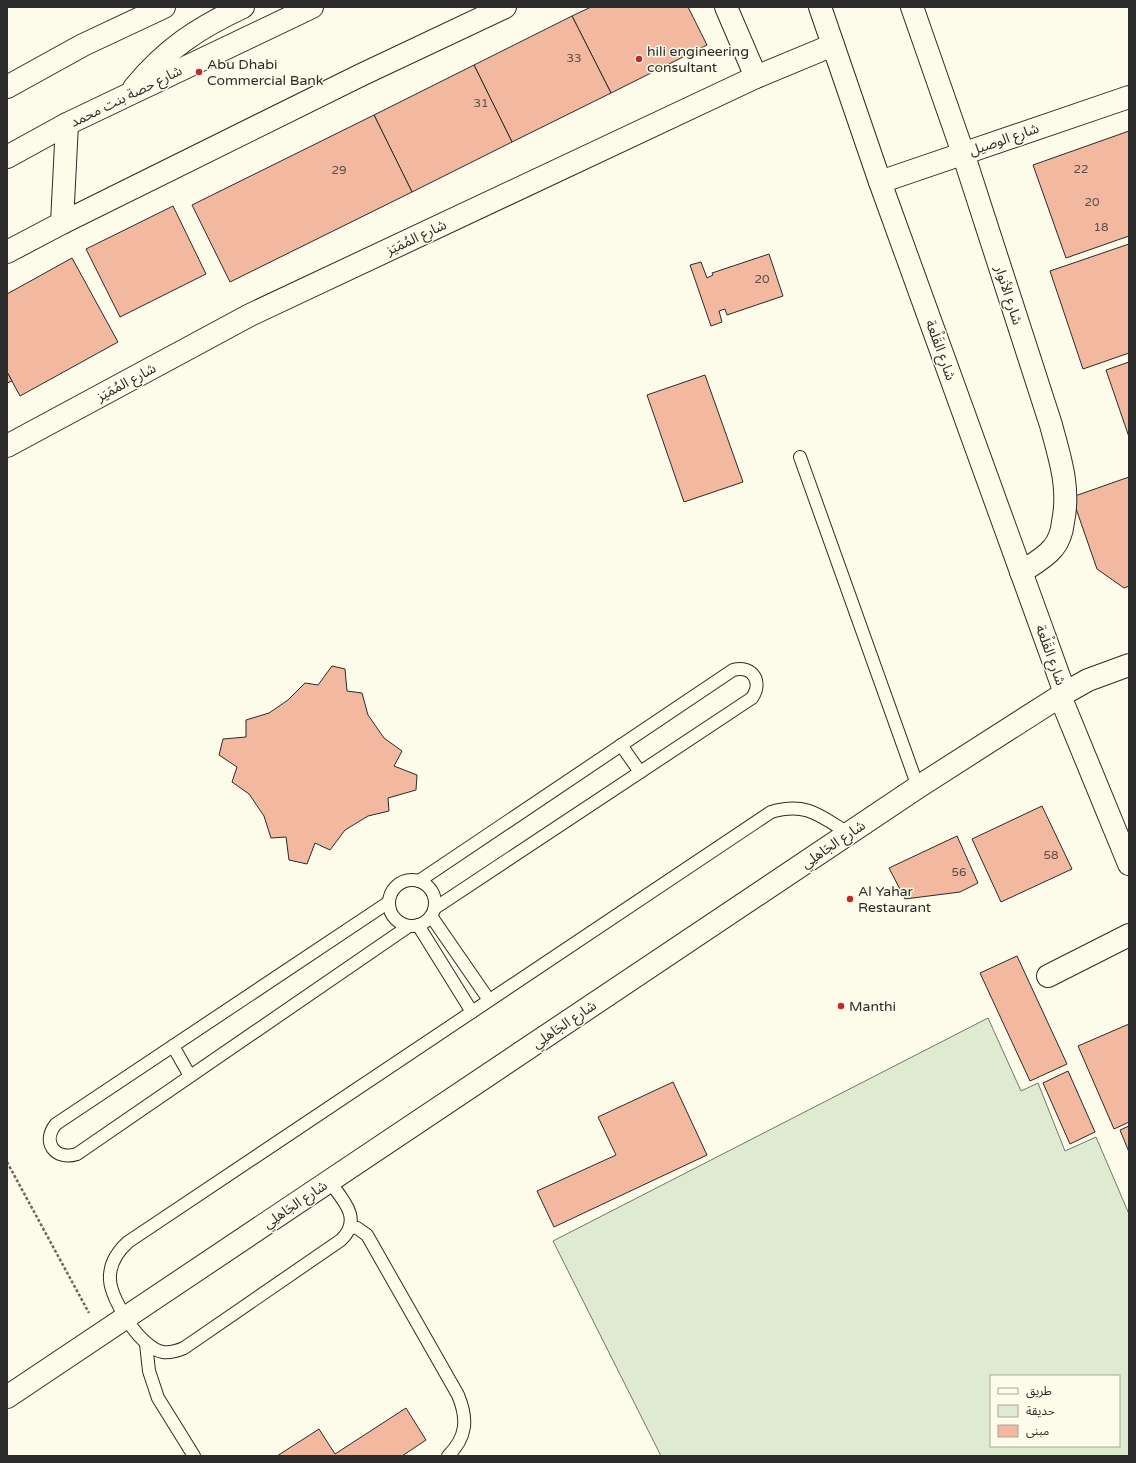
<svg xmlns="http://www.w3.org/2000/svg" width="1136" height="1463" font-family="'Varela Round','Noto Sans Arabic',sans-serif">
	<style>
		.green { fill: #deebd1; stroke: #74746e; fill-rule: evenodd }
		.building { fill: #f2b8a0; stroke: #2b2b2b }
		.lines { fill: none; stroke-linecap: round; stroke-linejoin: round }
		.service-casing { stroke: #2b2b2b; stroke-width: 14 }
		.minor-casing { stroke: #2b2b2b; stroke-width: 24 }
		.secondary-casing { stroke: #2b2b2b; stroke-width: 24 }
		.path { stroke: #6a6964; stroke-width: 2.5; stroke-dasharray: 3 2; stroke-linecap: butt }
		.service { stroke: #fdfbea; stroke-width: 12 }
		.minor { stroke: #fdfbea; stroke-width: 22 }
		.secondary { stroke: #fdfbea; stroke-width: 22 }
		.poi-dot { fill: #c62828; stroke: #fdfbea; stroke-width: 1.5 }
		.labels { text-anchor: middle; stroke-width: 3; stroke-linejoin: round; paint-order: stroke }
		.number-label { font-size: 12px; fill: #5d4e48 }
		.poi-label { font-size: 14px; fill: #2b2b2b; stroke: #fdfbea; text-anchor: start }
		.street-label { font-size: 14px; fill: #2b2b2b; stroke: #fdfbea }
	</style>
	<rect width="100%" height="100%" fill="#fdfbea"/>
	<path class="green" d="M988 1018 1021 1091 1038 1083 1065 1151 1096 1137 1129 1214V1456H661L553 1241ZM991 1376H1119V1446H991Z"/>
	<g class="building">
		<polygon points="591,7 688,7 707,45 611,93 572,16"/>
		<polygon points="572,16 611,93 512,142 474,65"/>
		<polygon points="474,65 512,142 412,192 374,115"/>
		<polygon points="374,115 412,192 230,282 192,205"/>
		<polygon points="1129,131 1129,236 1066,258 1033,165"/>
		<polygon points="173,206 206,274 120,317 86,249"/>
		<polygon points="1129,244 1129,353 1083,369 1050,271"/>
		<polygon points="769,254 783,296 727,315 725,309 719,311 722,322 711,326 690,265 701,262 707,278 713,275 712,273"/>
		<polygon points="72,258 118,342 20,396 7,372 7,294"/>
		<polygon points="1129,362 1129,437 1106,370"/>
		<polygon points="7,372 12,381 7,383"/>
		<polygon points="705,375 743,482 684,502 647,395"/>
		<polygon points="1129,477 1129,586 1124,588 1097,569 1072,497"/>
		<polygon points="332,666 345,669 347,691 362,693 368,715 384,738 402,751 394,766 417,775 416,790 388,798 389,811 368,816 345,830 330,850 315,843 307,864 289,860 286,837 271,838 264,816 249,794 232,782 237,767 219,755 223,739 246,737 246,720 269,713 288,700 305,683 318,685"/>
		<polygon points="1042,806 1072,869 1001,902 972,839"/>
		<polygon points="957,836 978,883 960,892 905,899 889,868"/>
		<polygon points="1017,956 1067,1064 1030,1081 980,973"/>
		<polygon points="1129,1024 1129,1122 1114,1129 1078,1046"/>
		<polygon points="1068,1071 1095,1132 1070,1144 1043,1083"/>
		<polygon points="673,1082 707,1155 554,1227 537,1191 616,1155 598,1117"/>
		<polygon points="1129,1126 1129,1152 1120,1130"/>
		<polygon points="406,1408 426,1440 402,1456 277,1456 319,1429 335,1454"/>
	</g>
	<g class="lines">
		<g class="service-casing">
			<g id="service">
				<polyline points="800,457 918,787"/>
				<polyline points="621,745 640,772"/>
				<circle cx="412" cy="903" r="23"/>
				<path d="M419 881 733 670C753 665 763 682 752 698L435 908"/>
				<path d="M389 902 56 1124C41 1142 55 1161 77 1154L409 926"/>
				<polyline points="431,916 489,1000"/>
				<polyline points="418,925 472,1012"/>
				<polyline points="173,1046 190,1076"/>
				<path d="M329 1181C343 1200 363 1219 341 1240L184 1348C177 1351 170 1353 163 1352 141 1349 111 1300 110 1280 109 1264 117 1252 128 1242L771 812C806 802 819 815 848 833"/>
				<path d="M350 1227 357 1228 367 1235 458 1395C468 1419 467 1437 448 1456"/>
				<polyline points="146,1344 149,1371 158,1398 194,1456"/>
			</g>
		</g>
		<g class="minor-casing">
			<g id="minor">
				<polyline points="726,7 756,77"/>
				<polyline points="820,7 880,182 1065,693"/>
				<path d="M912 7 963 153 1051 425C1060 459 1070 487 1063 522 1062 531 1059 541 1053 548 1045 558 1032 565 1021 572"/>
				<polyline points="880,182 1129,97"/>
				<polyline points="7,252 62,223 361,75 505,7"/>
				<polyline points="7,446 250,315 756,77 833,45"/>
				<polyline points="1060,696 1129,864"/>
				<polyline points="1048,976 1129,935"/>
				<polyline points="7,1397 918,787 1065,693 1088,680 1129,665"/>
			</g>
		</g>
		<g class="secondary-casing">
			<g id="secondary">
				<polyline points="7,87 83,45 164,7"/>
				<path d="M134 88C166 49 198 28 243 7"/>
				<polyline points="7,157 67,124 312,7"/>
				<polyline points="62,223 67,124"/>
			</g>
		</g>
		<polyline class="path" points="7,1162 89,1313"/>
		<use href="#service" class="service"/>
		<use href="#minor" class="minor"/>
		<use href="#secondary" class="secondary"/>
	</g>
	<g class="poi-dot">
		<circle cx="639" cy="59" r="4"/>
		<circle cx="199" cy="72" r="4"/>
		<circle cx="850" cy="899" r="4"/>
		<circle cx="841" cy="1006" r="4"/>
	</g>
	<g class="labels">
		<g class="number-label">
			<text x="574" y="62">33</text>
			<text x="481" y="107">31</text>
			<text x="1081" y="173">22</text>
			<text x="339" y="174">29</text>
			<text x="1092" y="206">20</text>
			<text x="1101" y="231">18</text>
			<text x="762" y="283">20</text>
			<text x="1051" y="859">58</text>
			<text x="959" y="876">56</text>
		</g>
		<g class="poi-label">
			<text x="647" y="56">hili engineering<tspan x="647" dy="16">consultant</tspan></text>
			<text x="207" y="69">Abu Dhabi<tspan x="207" dy="16">Commercial Bank</tspan></text>
			<text x="858" y="896">Al Yahar<tspan x="858" dy="16">Restaurant</tspan></text>
			<text x="849" y="1011">Manthi</text>
		</g>
		<g class="street-label">
			<text transform="translate(126 96) rotate(-26)" y="5">شارع حصة بنت محمد</text>
			<text transform="translate(1004 139) rotate(-19)" y="5">شارع الوصيل</text>
			<text transform="translate(416 237) rotate(-25)" y="5">شارع المُمَيَز</text>
			<text transform="translate(1009 295) rotate(72)" y="5">شارع الأنوار</text>
			<text transform="translate(941 350) rotate(70)" y="5">شارع القَلْعة</text>
			<text transform="translate(126 382) rotate(-28)" y="5">شارع المُمَيَز</text>
			<text transform="translate(1051 655) rotate(70)" y="5">شارع القَلْعة</text>
			<text transform="translate(833 844) rotate(-34)" y="5">شارع الجَاهلِي</text>
			<text transform="translate(564 1024) rotate(-34)" y="5">شارع الجَاهلِي</text>
			<text transform="translate(295 1204) rotate(-34)" y="5">شارع الجَاهلِي</text>
		</g>
	</g>
	<rect width="1136" height="1463" fill="none" stroke="#2b2b2b" stroke-width="16"/>
	<rect x="990" y="1375" width="130" height="72" fill="#fdfbea" stroke="#a9a89e"/>
	<rect x="998" y="1388" width="20" height="6" fill="#fdfbea" stroke="#a9a89e"/>
	<text x="1026" y="1395" font-size="12" fill="#2b2b2b">طريق</text>
	<rect x="998" y="1405" width="20" height="12" fill="#deebd1" stroke="#a9a89e"/>
	<text x="1026" y="1415" font-size="12" fill="#2b2b2b">حديقة</text>
	<rect x="998" y="1425" width="20" height="12" fill="#f2b8a0" stroke="#a9a89e"/>
	<text x="1026" y="1435" font-size="12" fill="#2b2b2b">مبنى</text>
</svg>
